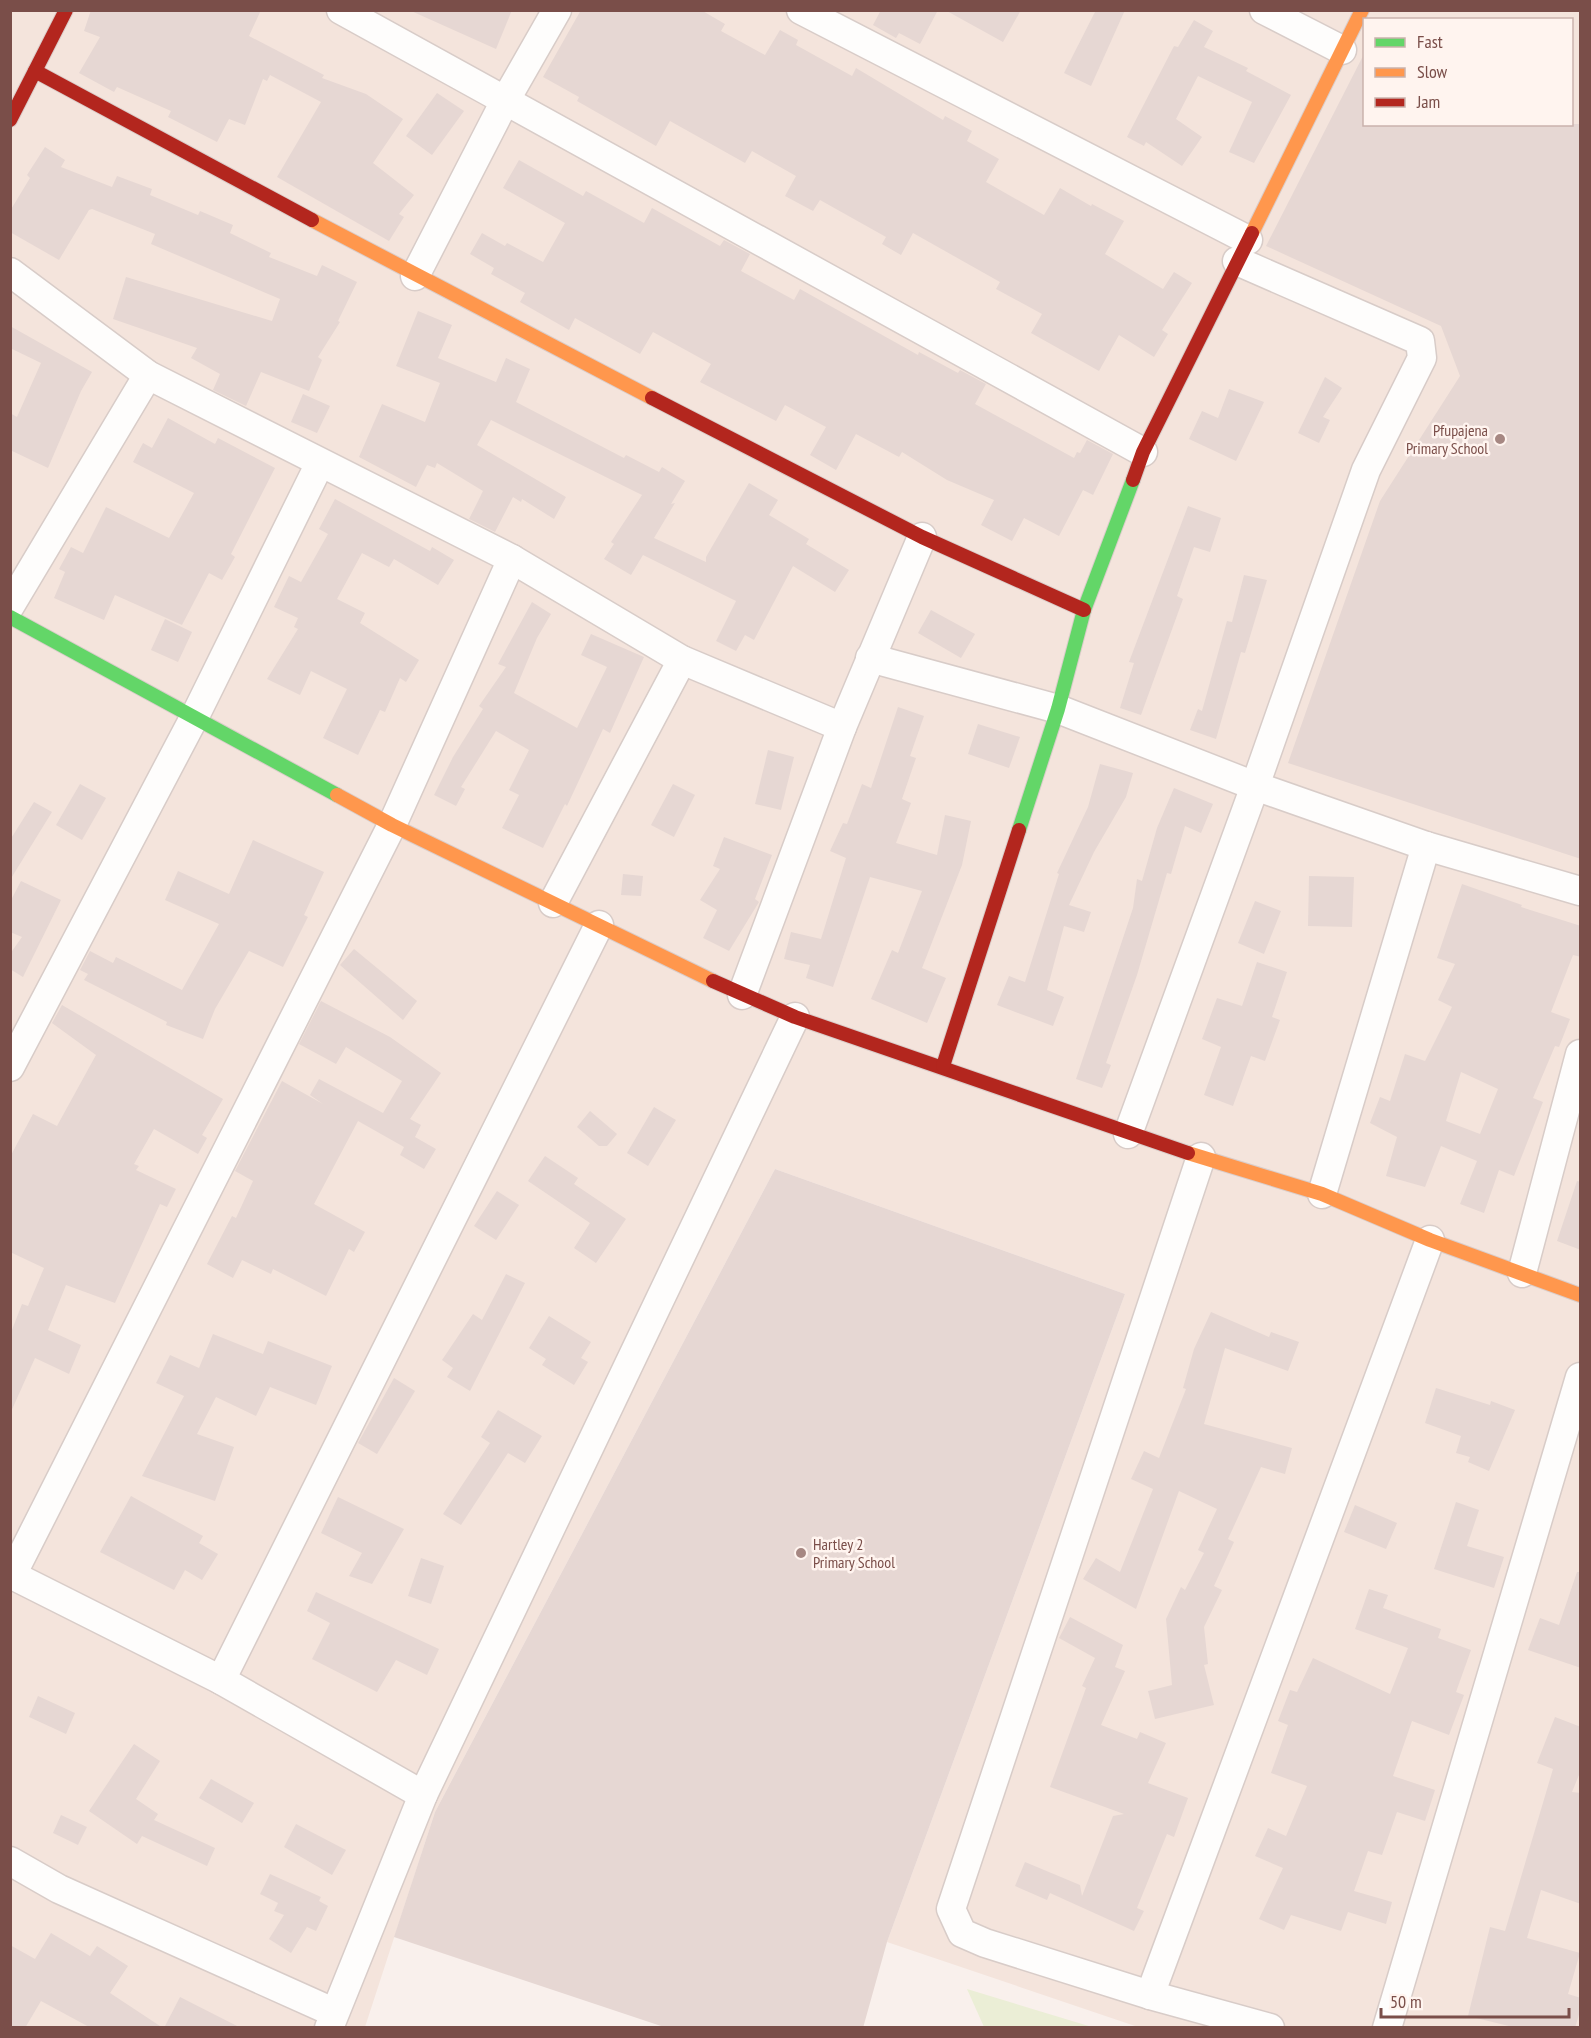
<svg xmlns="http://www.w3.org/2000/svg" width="1591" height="2038" font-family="'PT Sans Narrow',sans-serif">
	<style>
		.residential { fill: #f4e4dc; fill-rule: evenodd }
		.green { fill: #ebeed6 }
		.building { fill: #e6d7d3; fill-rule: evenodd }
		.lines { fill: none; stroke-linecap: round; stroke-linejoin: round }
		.street-casing { stroke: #d8ccc8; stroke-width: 31 }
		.fast-casing { stroke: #dacdca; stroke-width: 16 }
		.slow-casing { stroke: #dacdca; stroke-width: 16 }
		.jam-casing { stroke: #dacdca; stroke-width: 16 }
		.street { stroke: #fefdfc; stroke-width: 28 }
		.fast { stroke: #63d668; stroke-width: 14 }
		.slow { stroke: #ff974d; stroke-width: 14 }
		.jam { stroke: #b3261e; stroke-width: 14 }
		.poi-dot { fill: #a68782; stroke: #fff4ef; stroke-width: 2 }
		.labels { text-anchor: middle; stroke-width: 5; stroke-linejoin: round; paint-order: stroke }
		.poi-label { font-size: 16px; fill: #7a4e49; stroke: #fff4ef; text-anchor: end }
	</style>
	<rect width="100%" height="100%" fill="#f9f0ec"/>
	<path class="residential" d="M11 11H1580V2027H1138L887 1942 1125 1294 775 1169 435 1812 365 2027 11 2028ZM1364 20H1572V124H1364Z"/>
	<polygon class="green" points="967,1989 1092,2027 984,2027"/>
	<g class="building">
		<polygon points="91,10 261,10 249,36 324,75 322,78 366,94 403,119 373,163 414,195 399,214 404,217 389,241 277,177 321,102 270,75 267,81 263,79 245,125 229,119 217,142 168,117 171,111 117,87 114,92 79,73 100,37 84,31"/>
		<polygon points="409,10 512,10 496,49"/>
		<polygon points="581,10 701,10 725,24 721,31 765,55 780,30 798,40 796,45 852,76 856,68 943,120 945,116 972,131 967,141 999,159 986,182 1044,215 1060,188 1091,206 1092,204 1124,221 1105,254 1163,289 1174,272 1192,283 1162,330 1168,334 1154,357 1119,335 1099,371 1031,333 1042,314 996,289 1000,282 913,233 901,255 882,244 886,237 820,200 813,211 785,196 796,176 752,151 745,163 670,121 656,146 577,101 579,97 543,77"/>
		<polygon points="881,10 938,10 920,44 899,33 896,38 873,25"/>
		<polygon points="945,10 1021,10 1003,42"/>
		<polygon points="1096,10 1125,10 1091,86 1064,73"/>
		<polygon points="1194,20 1213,31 1204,47 1248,68 1246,71 1291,95 1254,163 1229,152 1252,102 1198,76 1176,119 1202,137 1182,166 1146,142 1144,146 1127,137 1174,46 1178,47"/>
		<polygon points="1365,52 1365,124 1581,124 1581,859 1288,763 1380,501 1460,376 1441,326 1266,246"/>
		<polygon points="437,93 464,111 432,155 406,136"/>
		<polygon points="45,147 65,160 61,167 112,187 117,176 152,189 150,195 198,215 200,211 233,225 230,233 271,253 269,257 317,276 322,265 357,282 338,321 340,322 318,357 322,360 309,391 261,372 246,406 213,390 220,374 191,358 197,348 113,319 126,277 272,321 280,299 151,244 155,234 92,209 89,210 59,260 10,232 10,211 30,178 27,175"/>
		<polygon points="519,160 583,196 586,191 644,223 652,208 720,246 724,240 750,254 741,271 794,300 800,289 918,355 919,352 958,373 960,370 986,384 975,404 1074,458 1077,452 1080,453 1087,440 1113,454 1093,495 1083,490 1059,536 1024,518 1012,541 981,525 994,500 947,480 902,452 899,457 856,434 836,470 810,455 826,427 785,405 776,421 700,382 711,364 653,332 640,354 575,318 569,330 520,302 525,293 491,274 494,268 470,254 482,233 505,246 507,243 543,262 565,223 503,188"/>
		<polygon points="418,311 452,325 438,358 496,382 506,358 530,369 516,402 624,458 626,455 659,472 662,467 685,481 671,504 675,503 654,538 706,562 706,557 749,483 778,500 769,515 809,539 806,544 849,570 835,592 793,566 754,640 745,635 736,651 716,641 736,601 643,555 631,575 604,559 614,544 611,542 642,495 491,420 477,445 566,497 554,519 522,499 521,502 513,497 495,532 469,519 483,491 437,463 435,468 427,465 416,487 359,457 382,404 425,422 440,383 396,366"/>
		<polygon points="10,326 92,372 81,391 48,468 10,450 10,413 17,417 41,363 10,348"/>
		<polygon points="1325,377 1342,388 1323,417 1330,420 1319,443 1298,433"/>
		<polygon points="1229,389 1264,402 1236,461 1189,439 1202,411 1218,418"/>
		<polygon points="303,394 330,406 317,433 291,422"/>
		<polygon points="168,418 215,444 218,438 275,468 231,554 235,557 222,580 209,573 182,625 115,595 104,620 54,598 65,572 59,569 71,547 83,553 106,507 169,538 194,493 133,462 143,443 152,448"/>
		<polygon points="335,499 430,551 432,547 454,560 438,585 394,559 389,567 362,553 337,599 365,613 360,623 419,660 406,682 400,678 385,712 380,710 358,755 323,738 347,689 311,671 300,695 267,679 298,629 294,627 298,618 274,607 289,576 301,582 328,534 319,529"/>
		<polygon points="1188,506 1221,518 1210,552 1194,547 1177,596 1183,599 1141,715 1120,708 1134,663 1129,662"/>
		<polygon points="1244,575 1267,580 1245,653 1241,652 1216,739 1190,730 1198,709 1202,711 1227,621 1232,622"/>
		<polygon points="532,602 551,614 537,638 514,693 577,728 607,667 581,655 591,634 644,657 610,733 603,729 567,806 565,804 543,848 502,828 519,795 509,790 529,750 496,731 461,787 465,789 456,806 434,795 453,757 483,709 479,706 506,667 498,664"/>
		<polygon points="931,610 975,634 961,658 918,633"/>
		<polygon points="165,619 192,632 178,662 151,650"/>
		<polygon points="898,707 924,716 910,756 916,758 902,799 911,803 896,843 937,855 945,815 971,821 962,865 922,968 946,978 927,1023 871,999 892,950 898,953 922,891 870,877 833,987 806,978 810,965 784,959 791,932 821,939 846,858 830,851 843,823 847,824 862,784 871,788"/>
		<polygon points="978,724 1020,737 1009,768 968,754"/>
		<polygon points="768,750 794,757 781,810 755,804"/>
		<polygon points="1100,764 1133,773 1126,797 1094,852 1069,905 1091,912 1084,932 1064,926 1047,990 1064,997 1053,1026 997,1005 1009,976 1025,982 1059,874 1057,873 1088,807"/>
		<polygon points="80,784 106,798 82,840 56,825"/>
		<polygon points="673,784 695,795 674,837 651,825"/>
		<polygon points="1174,788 1213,804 1201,833 1185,826 1171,874 1167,873 1137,975 1106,1063 1111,1065 1102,1088 1076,1079 1133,908 1137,879 1142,881 1157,828"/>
		<polygon points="34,802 52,812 10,880 10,840"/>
		<polygon points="724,837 772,855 755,899 759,902 729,951 703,938 717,910 700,900 720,869 713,866"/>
		<polygon points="253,840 324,872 304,915 308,917 283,967 249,951 215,1009 203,1039 166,1025 167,1022 84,980 88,974 80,970 90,951 113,963 116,957 182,990 219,924 165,900 178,871 229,894"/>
		<polygon points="623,874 643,876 641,896 621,895"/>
		<polygon points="1309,876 1354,877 1352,927 1308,926"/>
		<polygon points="21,881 61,900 23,977 10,969 10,954 22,937 10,932 10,902"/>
		<path d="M1462 884 1522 905 1521 907 1581 926V957L1573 955 1551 1012 1570 1019 1559 1047 1555 1046 1533 1098 1543 1102 1514 1176 1499 1170 1484 1213 1460 1204 1477 1161 1441 1146 1425 1187 1386 1176 1397 1137 1370 1123 1380 1097 1390 1101 1405 1054 1425 1061 1452 1007 1438 1000 1455 964 1437 958ZM1461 1072 1498 1089 1480 1134 1446 1121Z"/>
		<polygon points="1255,901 1281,911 1264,954 1238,943"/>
		<polygon points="354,949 417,1001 403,1020 340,965"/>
		<polygon points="1257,962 1287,972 1272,1017 1280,1020 1265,1061 1251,1056 1233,1106 1204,1095 1221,1047 1202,1039 1217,998 1242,1006"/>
		<polygon points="321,1001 390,1037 441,1073 410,1119 421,1125 415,1137 436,1149 424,1169 400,1155 404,1147 358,1121 314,1204 365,1232 354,1252 349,1249 326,1296 273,1269 271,1274 242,1260 233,1278 207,1264 232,1216 236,1218 253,1181 235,1171 282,1081 323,1104 310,1095 319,1079 383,1113 402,1081 346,1047 336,1064 299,1044"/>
		<polygon points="62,1005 223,1099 202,1135 207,1138 198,1154 154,1129 134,1164 139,1166 136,1170 176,1189 167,1207 160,1204 115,1303 66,1285 48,1330 81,1345 69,1374 35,1358 10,1414 10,1335 22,1304 28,1306 44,1268 10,1252 10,1157 33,1114 57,1126 96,1055 52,1023"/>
		<polygon points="654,1107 676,1120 648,1166 627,1153"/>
		<polygon points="590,1111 617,1134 607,1146 599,1146 577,1127"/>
		<polygon points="545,1156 578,1178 574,1184 626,1219 596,1263 574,1248 590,1223 528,1181"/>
		<polygon points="775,1169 1125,1294 887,1942 863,2028 667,2028 394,1937 435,1812"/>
		<polygon points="1577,1181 1581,1182 1581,1250 1557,1241"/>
		<polygon points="497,1191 519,1205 496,1240 474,1226"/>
		<polygon points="506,1274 525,1283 470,1391 447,1377 453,1368 442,1360 473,1314 482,1320"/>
		<polygon points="1211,1312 1269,1337 1271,1332 1299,1342 1288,1371 1225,1348 1204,1424 1292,1448 1285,1474 1261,1467 1228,1539 1234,1542 1214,1586 1222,1590 1204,1627 1208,1664 1204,1665 1214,1705 1155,1719 1148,1691 1172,1685 1166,1619 1181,1587 1185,1590 1204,1553 1198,1550 1217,1509 1179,1491 1136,1609 1083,1579 1096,1558 1120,1572 1153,1489 1131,1479 1144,1451 1159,1458 1186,1389 1183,1388 1194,1349"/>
		<polygon points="549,1316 591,1342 581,1358 588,1362 574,1385 542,1365 546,1359 529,1348"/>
		<polygon points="213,1334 263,1354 268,1341 332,1366 316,1405 270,1387 256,1416 216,1397 197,1434 234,1447 215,1501 142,1476 184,1396 156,1383 170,1355 199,1368"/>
		<polygon points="394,1378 415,1391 377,1454 358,1443"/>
		<polygon points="1436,1388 1490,1405 1491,1401 1515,1410 1489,1471 1468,1462 1470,1457 1456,1453 1461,1436 1425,1423"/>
		<polygon points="498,1410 542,1436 525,1463 508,1453 461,1525 443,1514 490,1443 481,1437"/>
		<polygon points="131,1496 203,1536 199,1543 218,1554 202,1580 185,1570 174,1590 100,1552"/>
		<polygon points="338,1497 404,1529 372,1584 349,1576 362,1553 321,1533"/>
		<polygon points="1456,1502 1479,1510 1467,1546 1504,1557 1494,1588 1434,1569"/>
		<polygon points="1355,1505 1397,1523 1386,1549 1344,1532"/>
		<polygon points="421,1558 444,1566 431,1604 408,1596"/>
		<polygon points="1577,1572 1581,1572 1581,1668 1528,1650 1540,1618 1559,1625"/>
		<polygon points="1369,1589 1388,1595 1383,1608 1441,1629 1438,1638 1471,1650 1456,1692 1464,1695 1449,1735 1412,1721 1393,1776 1435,1790 1425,1821 1397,1812 1382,1855 1368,1851 1354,1891 1392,1902 1386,1924 1348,1912 1341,1931 1291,1915 1284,1930 1259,1919 1283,1868 1255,1856 1268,1828 1286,1836 1307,1786 1271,1773 1288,1725 1278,1721 1290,1690 1297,1692 1313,1658 1390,1694 1408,1648 1355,1629"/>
		<polygon points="316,1592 439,1649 427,1675 396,1660 377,1692 312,1659 330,1623 307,1611"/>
		<polygon points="1070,1617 1123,1645 1115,1667 1125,1671 1101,1725 1137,1739 1140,1732 1166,1743 1148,1783 1188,1798 1174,1837 1167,1834 1137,1908 1144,1911 1134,1931 1050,1893 1047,1900 1015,1886 1025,1862 1080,1885 1082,1896 1113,1816 1124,1814 1050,1787 1086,1688 1082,1686 1095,1658 1059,1638"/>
		<polygon points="38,1696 75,1713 66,1734 29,1717"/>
		<polygon points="1555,1717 1581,1727 1581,1770 1572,1792 1581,1793 1581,1904 1541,1890 1527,1938 1580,1953 1568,1994 1581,1998 1581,2008 1575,2028 1517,2028 1468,2016 1490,1927 1505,1931 1553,1769 1537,1763"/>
		<polygon points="134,1744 160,1761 136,1799 158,1814 154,1820 215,1848 207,1866 142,1836 137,1844 89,1811"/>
		<polygon points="211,1779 254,1803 242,1823 199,1798"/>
		<polygon points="61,1815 87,1827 78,1845 53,1833"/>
		<polygon points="296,1824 346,1850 332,1875 284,1847"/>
		<polygon points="270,1874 321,1897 319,1901 328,1906 316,1931 307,1927 291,1953 269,1939 284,1915 274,1911 278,1903 260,1894"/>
		<polygon points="51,1933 90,1956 97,1946 128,1966 110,1993 163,2028 91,2028 41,2001 25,2028 10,2028 10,1945 35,1959"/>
		<polygon points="180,1997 241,2028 164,2028"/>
	</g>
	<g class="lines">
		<g class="street-casing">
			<g id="street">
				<polyline points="341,10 1143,452"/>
				<polyline points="801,10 1248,240"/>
				<polyline points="1264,10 1342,50"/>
				<polyline points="10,272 148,375 512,559 682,660 842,727"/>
				<polyline points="415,276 505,101 557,10"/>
				<polyline points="10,606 148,375"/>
				<polyline points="870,658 1058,709 1255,786 1426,846 1580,891"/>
				<polyline points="553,903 682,660"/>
				<polyline points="742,995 842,727 922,537"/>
				<polyline points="10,1067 195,716 320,463"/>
				<polyline points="1128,1134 1255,786 1366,470 1422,358 1420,341 1237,261"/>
				<polyline points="1201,1157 951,1909 962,1933 985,1943 1150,1995 1270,2028"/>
				<polyline points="1322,1194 1426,846"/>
				<polyline points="1522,1273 1580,1054"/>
				<polyline points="10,1574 221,1680 423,1795"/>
				<polyline points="12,1575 392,825 512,559"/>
				<polyline points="221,1680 599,925"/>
				<polyline points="10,1861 59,1889 333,2012"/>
				<polyline points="1150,1995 1430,1240"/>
				<polyline points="329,2028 423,1795 795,1017"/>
				<polyline points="1387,2028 1580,1377"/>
			</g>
		</g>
		<g class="fast-casing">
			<g id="fast">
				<polyline points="10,617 337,795"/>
				<polyline points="1019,830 1058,709 1084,610 1133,480"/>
			</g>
		</g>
		<g class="slow-casing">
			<g id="slow">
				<polyline points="312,220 652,398"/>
				<polyline points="1252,233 1362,10"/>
				<polyline points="337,795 392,825 713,981"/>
				<polyline points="1188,1153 1322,1194 1430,1240 1580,1295"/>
			</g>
		</g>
		<g class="jam-casing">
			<g id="jam">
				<polyline points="35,71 312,220"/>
				<polyline points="10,120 66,10"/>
				<polyline points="652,398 922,537 1084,610"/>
				<polyline points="1133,480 1143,452 1252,233"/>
				<polyline points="713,981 795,1017 1188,1153"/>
				<polyline points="943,1066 1019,830"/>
			</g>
		</g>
		<use href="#street" class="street"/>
		<use href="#fast" class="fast"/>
		<use href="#slow" class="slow"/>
		<use href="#jam" class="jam"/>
	</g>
	<g class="poi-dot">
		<circle cx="1500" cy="439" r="6"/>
		<circle cx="801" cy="1553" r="6"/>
	</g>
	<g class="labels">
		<g class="poi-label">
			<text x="1488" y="436">Pfupajena<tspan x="1488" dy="18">Primary School</tspan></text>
			<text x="813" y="1550" text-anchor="start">Hartley 2<tspan x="813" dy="18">Primary School</tspan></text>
		</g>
	</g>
	<rect width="1591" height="2038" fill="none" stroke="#7a4e49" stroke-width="24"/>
	<rect x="1363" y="18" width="210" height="108" fill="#fff4ef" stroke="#cab2ad" stroke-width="1.5"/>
	<rect x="1375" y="38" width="30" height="9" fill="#63d668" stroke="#cab2ad" stroke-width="1.5"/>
	<text x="1417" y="48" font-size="18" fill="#7a4e49">Fast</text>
	<rect x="1375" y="68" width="30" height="9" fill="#ff974d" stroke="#cab2ad" stroke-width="1.5"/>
	<text x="1417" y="78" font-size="18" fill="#7a4e49">Slow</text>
	<rect x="1375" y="98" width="30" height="9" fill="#b3261e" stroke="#cab2ad" stroke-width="1.5"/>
	<text x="1417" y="108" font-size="18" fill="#7a4e49">Jam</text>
	<path d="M1381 2008v9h188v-9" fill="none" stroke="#7a4e49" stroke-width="3"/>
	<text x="1390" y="2008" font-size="18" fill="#7a4e49" stroke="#fff4ef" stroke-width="4.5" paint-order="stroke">50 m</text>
</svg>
